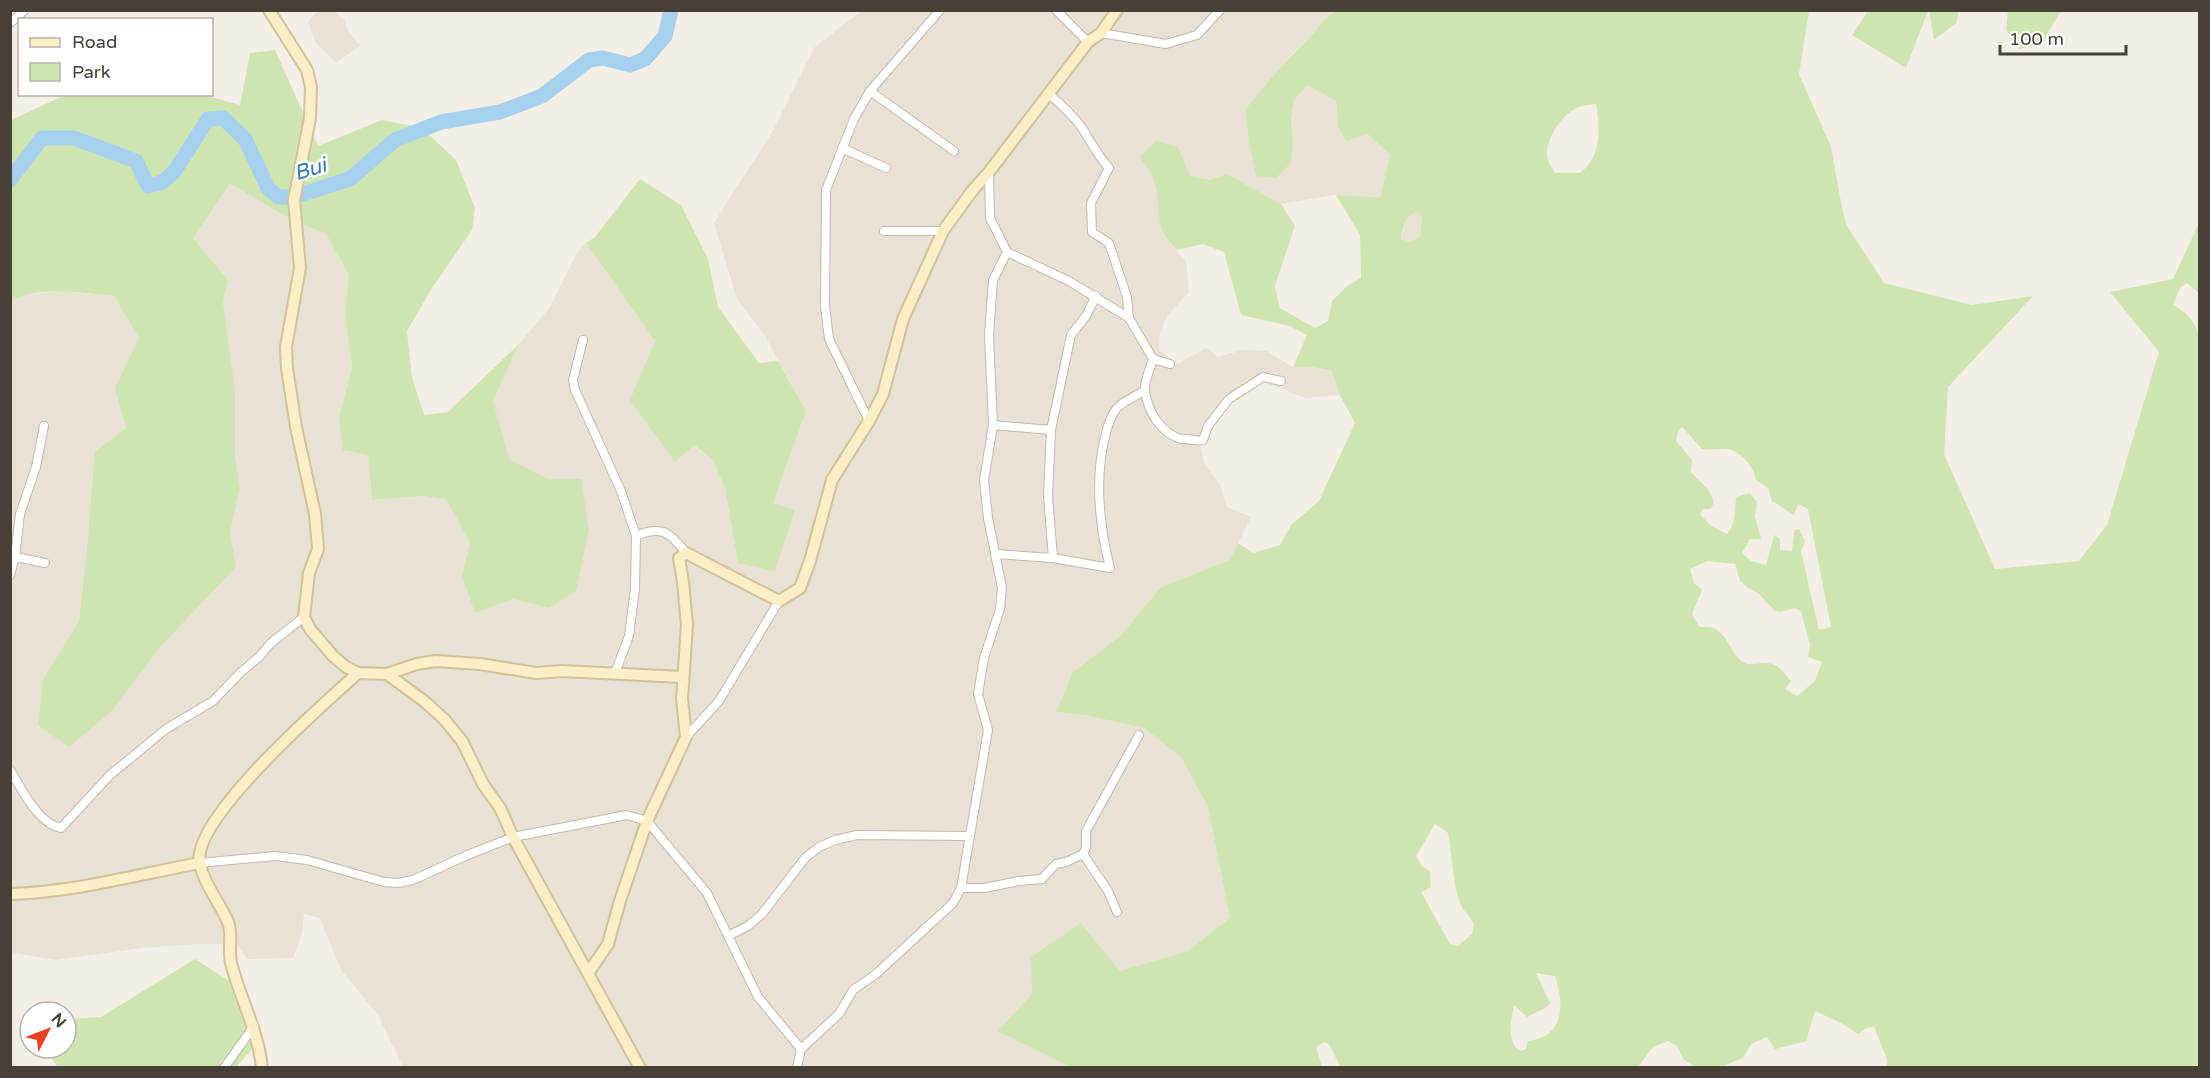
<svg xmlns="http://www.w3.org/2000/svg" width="2210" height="1078" font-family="'Varela Round',sans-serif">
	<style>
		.residential { fill: #e7e1d6 }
		.green { fill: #cee5b2; fill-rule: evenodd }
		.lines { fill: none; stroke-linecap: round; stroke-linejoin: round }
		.river { stroke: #a6d0ed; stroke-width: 15 }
		.street-casing { stroke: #c1baad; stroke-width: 10 }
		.secondary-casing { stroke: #d1c299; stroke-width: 14 }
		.street { stroke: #fff; stroke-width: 8 }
		.secondary { stroke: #fcefc8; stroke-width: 10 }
		.labels { text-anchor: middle; stroke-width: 5; stroke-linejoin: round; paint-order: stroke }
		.water-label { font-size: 21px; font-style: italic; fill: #347aad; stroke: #fff }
	</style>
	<rect width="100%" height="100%" fill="#f3efe7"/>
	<g class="residential">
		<polygon points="320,11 333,11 345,21 347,30 360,46 336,63 316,43 308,22 316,13"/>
		<polygon points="861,11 1339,11 1333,12 1320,24 1309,38 1289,57 1245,110 1249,142 1256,176 1293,142 1291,120 1294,100 1307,85 1336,101 1338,127 1368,133 1390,155 1380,197 1335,195 1281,204 1227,174 1210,180 1190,176 1156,141 1146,153 1158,192 1159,215 1165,237 1186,262 1189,292 1167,316 1160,332 1159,350 1178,364 1206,348 1218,357 1243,350 1266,351 1293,367 1311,367 1331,370 1340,395 1305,398 1258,380 1230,394 1208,420 1200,445 1205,465 1220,484 1227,507 1251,517 1230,560 1161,587 1121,635 1072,673 1056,712 1089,716 1144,728 1181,757 1208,807 1230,918 1188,951 1120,971 1081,923 1046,1054 1071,1067 403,1067 378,1015 341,970 320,918 304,914 302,933 293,958 247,959 237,944 194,944 142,948 55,960 11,952 10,302 17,296 61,291 114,296 139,338 116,388 126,428 88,538 79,621 43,679 113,710 159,647 236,567 230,532 240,488 235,454 223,302 228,280 193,238 230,184 292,220 326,234 349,275 345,313 352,367 339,418 368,454 372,500 423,496 446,499 470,543 462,575 512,599 549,608 581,479 548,479 508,459 493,401 519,344 550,307 577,253 586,243 655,341 676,461 693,445 713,460 725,488 738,563 773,503 806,411 765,336 737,299 714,223 773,131 814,48"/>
		<polygon points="1418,212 1422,217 1420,236 1411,242 1401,239 1407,219 1413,213"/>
	</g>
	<g class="green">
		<path d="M1339 10 1809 11 1799 74 1831 147 1842 208 1847 226 1884 283 1972 305 2033 296 1948 387 1944 454 1995 569 2079 561 2107 525 2159 352 2110 292 2173 279 2199 223V293L2187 283 2180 288 2173 305C2183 310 2194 319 2197 331 2199 337 2198 345 2200 352L2199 1067H1887V1059L1874 1027 1866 1028 1858 1034 1841 1023 1815 1011C1812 1022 1808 1030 1807 1041L1775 1049 1767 1037 1751 1044 1743 1058 1718 1068 1696 1067 1684 1060 1677 1046 1668 1041 1653 1047 1637 1068 1343 1067 1340 1066 1329 1044 1324 1042 1316 1047 1322 1067H1071L998 1031 1032 994 1031 957 1081 923 1120 971 1188 951 1230 918 1208 807 1181 757 1144 728 1089 716 1056 712 1072 673 1121 635 1161 587 1230 560 1238 543 1253 553 1280 545 1291 525 1319 501 1355 423 1340 395 1331 370 1311 367H1293L1307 335 1290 326 1241 315 1224 252 1203 244 1177 250C1173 246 1168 241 1165 236 1151 206 1167 186 1139 157L1156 141 1178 147 1190 176 1210 180 1227 174 1281 204 1295 226 1275 286 1280 308 1315 328 1328 321 1332 301 1347 286 1361 278 1360 235 1336 195 1380 197 1390 155 1368 134 1346 141 1338 127 1336 101 1307 85 1294 100 1291 120 1293 142 1291 163 1276 178 1256 176 1249 142 1245 110C1265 84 1285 62 1308 39 1318 29 1324 15 1339 10ZM1596 104C1600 129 1602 156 1580 173H1555C1553 169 1549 164 1548 160 1543 142 1561 115 1577 108 1583 105 1590 105 1596 104ZM1418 212 1422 217 1420 236 1411 242 1401 239C1403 229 1405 214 1418 212ZM1682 427 1702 449C1710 450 1718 449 1726 449 1740 450 1754 467 1756 480L1768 488 1772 501 1794 515 1798 504 1808 509 1831 627 1819 630 1801 551 1805 542 1799 529 1794 530 1792 551 1780 550V539L1774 535 1766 565 1751 561 1742 553 1750 539H1761L1755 516 1757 502 1750 493 1736 497C1735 510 1736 523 1727 534L1710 525 1700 514 1703 509H1711L1714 502 1708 489 1691 472 1692 460 1676 441 1678 431ZM1707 561 1735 564 1740 581 1748 588 1758 593 1775 611 1780 612 1794 608 1801 611 1810 645 1808 657 1822 662 1815 681 1797 696 1785 689 1791 681C1784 672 1777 662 1764 663 1758 663 1751 666 1745 663 1731 657 1729 634 1713 628 1710 626 1703 627 1699 627L1692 614 1702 590 1694 583 1690 569ZM1435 824 1448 833C1452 854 1453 887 1461 905 1464 912 1471 917 1474 925L1472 934 1458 946 1450 944 1421 892 1431 887 1430 871 1422 866 1416 856ZM1536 973 1555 976C1565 1005 1564 1037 1528 1041L1526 1049 1521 1051C1506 1045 1511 1018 1514 1005L1527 1017 1547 1007 1550 1003Z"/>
		<polygon points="1868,11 1928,11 1906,68 1852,35"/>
		<polygon points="1929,11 1959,11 1956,23 1934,40"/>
		<polygon points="2008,11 2008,10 2061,11 2041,44 2019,49 2006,30"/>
		<path d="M275 50 318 146 382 120 422 128 456 160 475 208 472 230 432 288 407 331 412 378 424 415 448 412 519 344 493 401 509 459 548 479H581L589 530 576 591 549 608 512 599 475 613 462 575 470 543 446 499 423 496 372 500 368 455 343 450 339 418 352 367 345 313 349 275 326 234 292 220 230 184 193 238 228 280 223 302 235 393V454L240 488 230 532 236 567 160 647 113 710 69 747 38 725 43 679 79 621 88 538 95 452 126 428 115 388 139 338 114 296C88 293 32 285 11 302V120L65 95H203L240 105 250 53Z"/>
		<polygon points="640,179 681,205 708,259 718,307 759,363 778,361 806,411 773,503 795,510 775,571 738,563 725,488 713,460 694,445 675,462 630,400 655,341 586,243 595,237"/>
		<polygon points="195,959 229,981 253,1048 236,1067 58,1068 45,1048 66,1048 66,1019 101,1017"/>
	</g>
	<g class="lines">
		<polyline class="river" points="10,180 42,138 74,138 136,161 148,186 163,182 174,172 208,119 223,118 245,139 268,188 278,197 293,197 350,179 395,140 441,122 500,112 542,96 589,60 603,58 630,65 645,59 665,36 671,10"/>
		<g class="street-casing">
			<g id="street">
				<polyline points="1056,10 1088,42"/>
				<polyline points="10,23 25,10"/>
				<polyline points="1101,33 1166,44 1197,35 1220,10"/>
				<polyline points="870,91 954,151"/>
				<path d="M1048 93C1061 104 1073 115 1082 128 1091 142 1097 155 1109 168L1091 203 1092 232 1109 243 1127 297 1129 318"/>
				<polyline points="842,148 886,168"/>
				<polyline points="884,231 943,231"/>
				<polyline points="1007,252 1069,281 1129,318 1153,359 1170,364"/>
				<polyline points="583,340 573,380 575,390 621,491 636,536 635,589 629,636 615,673"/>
				<path d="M1153 359C1150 369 1144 381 1145 391 1148 412 1161 433 1181 439 1189 438 1195 442 1203 440L1208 426 1229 399 1263 377 1281 381"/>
				<polyline points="869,421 829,339 825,306 826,190 854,119 870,91 940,10"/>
				<polyline points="993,425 1051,430"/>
				<path d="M636 536C661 525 670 532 686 553"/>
				<path d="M995 554 1053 558 1110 568C1099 524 1094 477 1106 433 1108 425 1111 415 1117 408 1124 401 1136 396 1145 390"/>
				<polyline points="11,556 45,563"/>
				<polyline points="1053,558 1048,496 1051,430 1071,335 1086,316 1096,296"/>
				<polyline points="10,575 15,557 20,514 36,467 44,426"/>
				<polyline points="686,737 719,701 779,601"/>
				<path d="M10 770C22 789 37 823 61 828L110 775 166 729 213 701 241 672 259 657 271 643 304 617"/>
				<polyline points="1083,854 1108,891 1117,912"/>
				<polyline points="199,863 275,856 307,860 384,882 398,883 413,880 465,856 513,837 627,815 647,821 707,893 758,997 801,1049"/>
				<polyline points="961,888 985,888 1019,881 1042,879 1056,864 1066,862 1083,854 1086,848 1086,831 1139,735"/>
				<polyline points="728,936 748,926 762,914 805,858 819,847 835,840 857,835 968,836"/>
				<polyline points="224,1068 254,1026"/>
				<polyline points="797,1068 801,1049 839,1014 853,990 876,974 953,903 961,888 988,730 978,694 984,658 1000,609 1002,588 988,518 984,480 993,425 989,335 993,280 1007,252 990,218 989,172"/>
			</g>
		</g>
		<g class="secondary-casing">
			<g id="secondary">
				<polyline points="269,10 307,70 311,87 310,118 294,200 300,268 286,347 287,368 296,427 315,514 318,549 309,573 304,617 310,629 333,656 346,667 358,673 387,674 417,664 435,661 480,664 536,673 562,671 682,677"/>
				<polyline points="387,674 424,701 444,719 462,741 483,784 500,808 513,837 640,1068"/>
				<path d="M10 894C74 892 137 875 199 863"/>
				<polyline points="589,972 608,944 620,901 647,821 686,737 682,699 687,625 683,582 679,558 686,553 779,601 800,588 810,561 832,480 869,421 883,394 903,319 943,231 972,191 989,172 1088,42 1101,33 1117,10"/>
				<path d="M262 1068C258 1030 240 998 231 963 228 950 233 934 228 922 220 903 205 886 200 865 188 821 326 702 358 673"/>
			</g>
		</g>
		<use href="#street" class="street"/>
		<use href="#secondary" class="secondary"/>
	</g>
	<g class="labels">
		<g class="water-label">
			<text transform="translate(310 169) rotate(-17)" y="7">Bui</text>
		</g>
	</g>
	<rect width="2210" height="1078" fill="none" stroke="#464037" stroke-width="24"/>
	<rect x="18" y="18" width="195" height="78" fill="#ffffff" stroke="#b5b3af" stroke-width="1.5"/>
	<rect x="30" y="38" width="30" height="9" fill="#fcefc8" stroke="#b5b3af" stroke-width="1.5"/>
	<text x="72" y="48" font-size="18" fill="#464037">Road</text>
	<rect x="30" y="63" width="30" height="18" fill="#cee5b2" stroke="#b5b3af" stroke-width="1.5"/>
	<text x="72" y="78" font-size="18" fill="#464037">Park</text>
	<g transform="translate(48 1030) rotate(48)"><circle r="28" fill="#ffffff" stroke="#b5b3af" stroke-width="1.5"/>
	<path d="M0-4.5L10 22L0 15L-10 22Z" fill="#f04021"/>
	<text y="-9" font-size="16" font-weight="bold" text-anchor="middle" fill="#464037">N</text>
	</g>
	<path d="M2000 45v9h126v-9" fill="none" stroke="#464037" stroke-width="3"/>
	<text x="2009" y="45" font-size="18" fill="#464037" stroke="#ffffff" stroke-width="4.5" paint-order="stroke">100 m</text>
</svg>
